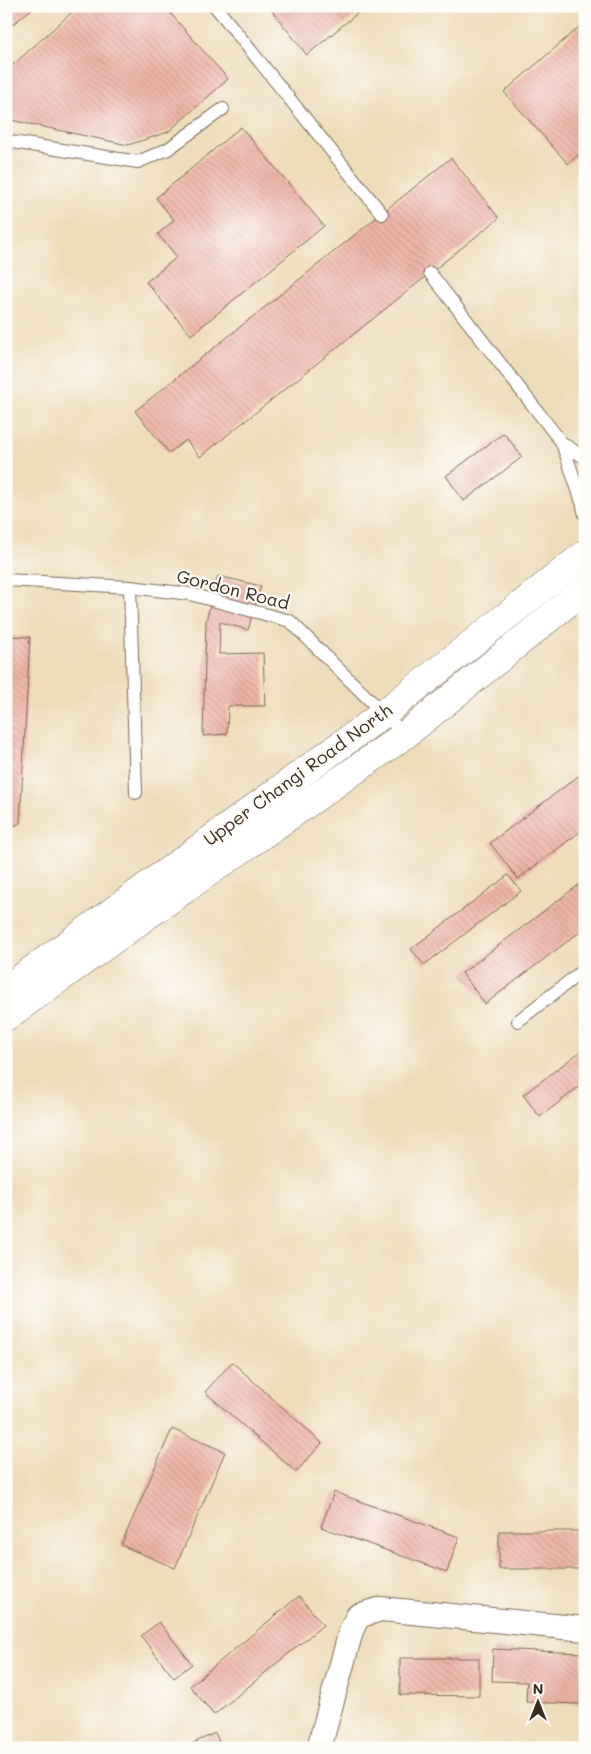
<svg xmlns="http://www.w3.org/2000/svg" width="591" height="1754" font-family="Mali,sans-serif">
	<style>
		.building { fill: url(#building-back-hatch) }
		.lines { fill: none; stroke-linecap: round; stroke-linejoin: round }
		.service-casing { stroke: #7a6855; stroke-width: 14 }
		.minor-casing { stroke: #7a6855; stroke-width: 26 }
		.tertiary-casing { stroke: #7a6855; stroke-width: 29 }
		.service { stroke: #fff; stroke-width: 12 }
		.minor { stroke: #fff; stroke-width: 24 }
		.tertiary { stroke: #fff; stroke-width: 28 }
		.labels { text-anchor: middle; stroke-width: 4.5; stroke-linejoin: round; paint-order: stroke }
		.street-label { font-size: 18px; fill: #3b2a1e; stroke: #fdfcf7 }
	</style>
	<defs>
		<pattern id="building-back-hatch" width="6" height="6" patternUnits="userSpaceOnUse" patternTransform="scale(1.25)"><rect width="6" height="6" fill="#edb4a8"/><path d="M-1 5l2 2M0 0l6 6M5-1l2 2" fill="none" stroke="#cc9b90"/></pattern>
	</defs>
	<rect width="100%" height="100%" fill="#fdfcf7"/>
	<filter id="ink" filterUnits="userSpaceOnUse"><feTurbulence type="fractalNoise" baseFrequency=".02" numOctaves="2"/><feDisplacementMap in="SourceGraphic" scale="10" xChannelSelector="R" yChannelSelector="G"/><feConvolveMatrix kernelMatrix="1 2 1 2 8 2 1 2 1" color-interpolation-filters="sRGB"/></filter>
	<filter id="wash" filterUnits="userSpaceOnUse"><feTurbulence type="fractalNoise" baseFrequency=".0096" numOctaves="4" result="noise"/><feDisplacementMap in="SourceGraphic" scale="20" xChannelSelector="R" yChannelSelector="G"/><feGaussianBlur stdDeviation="1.12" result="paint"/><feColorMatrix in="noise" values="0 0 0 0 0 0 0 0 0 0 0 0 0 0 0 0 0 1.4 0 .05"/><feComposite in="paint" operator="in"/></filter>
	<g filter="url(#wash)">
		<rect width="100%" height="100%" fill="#eedcba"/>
		<g id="blocks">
			<g class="building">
				<polygon points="6,6 35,6 6,30"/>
				<polygon points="79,6 164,6 228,79 168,132 128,145 6,119 6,71"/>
				<polygon points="268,6 366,6 307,55"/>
				<polygon points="585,22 585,149 568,164 504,92"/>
				<polygon points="241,127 324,226 191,335 146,282 177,257 158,234 174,220 156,198"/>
				<polygon points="451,158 499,218 200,457 186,440 169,453 135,411"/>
				<polygon points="504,433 522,457 464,501 446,476"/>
				<polygon points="218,576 261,586 248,630 220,622 219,654 263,653 265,706 228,706 227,734 203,736 206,621"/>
				<polygon points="6,636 30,637 20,823 6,830"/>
				<polygon points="585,771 585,828 518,879 490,843"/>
				<polygon points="508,875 521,891 424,965 411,949"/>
				<polygon points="585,880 585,928 485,1004 462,973"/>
				<polygon points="585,1048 585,1082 540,1117 523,1095"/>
				<polygon points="232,1362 322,1443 296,1472 205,1392"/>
				<polygon points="172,1429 225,1452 175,1568 121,1545"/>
				<polygon points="334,1492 459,1537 447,1572 321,1527"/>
				<rect x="499" y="1531" width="80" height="38"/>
				<polygon points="299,1596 323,1625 214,1715 190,1686"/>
				<polygon points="159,1622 192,1664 174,1678 141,1636"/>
				<polygon points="493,1649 582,1653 580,1704 526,1702 527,1682 492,1681"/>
				<polygon points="400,1658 479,1658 479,1696 400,1695"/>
				<polygon points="215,1733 222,1748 183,1748"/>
			</g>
		</g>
	</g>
	<g filter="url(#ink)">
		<use href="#blocks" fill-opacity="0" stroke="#7a6855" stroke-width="1"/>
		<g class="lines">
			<g class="service-casing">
				<g id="service">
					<polyline points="215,6 382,214"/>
					<polyline points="6,141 138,162 168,149 223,109"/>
					<polyline points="430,273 562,443"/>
					<polyline points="585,458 562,443 582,502 585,515"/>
					<polyline points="6,580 130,587 190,594 290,621 405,735"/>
					<polyline points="130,587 136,793"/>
					<polyline points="518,1021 585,969"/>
				</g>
			</g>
			<g class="minor-casing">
				<polyline id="minor" points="319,1748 351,1631 358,1616 381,1609 585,1629"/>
			</g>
			<g class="tertiary-casing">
				<g id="tertiary">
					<polyline points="6,989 383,714 585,554"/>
					<polyline points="6,1017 148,915 405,735 585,589"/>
				</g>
			</g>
			<use href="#service" class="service"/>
			<use href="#minor" class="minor"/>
			<use href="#tertiary" class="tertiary"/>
		</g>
	</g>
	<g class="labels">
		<g class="street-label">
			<text transform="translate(233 590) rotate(14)" y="6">Gordon Road</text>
			<text transform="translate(298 775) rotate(-36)" y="6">Upper Changi Road North</text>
		</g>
	</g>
	<rect width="591" height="1754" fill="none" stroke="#fdfcf7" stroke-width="25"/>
	<g transform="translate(538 1702)" stroke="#fdfcf7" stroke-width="4" paint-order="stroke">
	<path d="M0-4L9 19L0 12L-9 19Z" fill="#3b2a1e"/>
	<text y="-8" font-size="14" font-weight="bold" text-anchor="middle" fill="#3b2a1e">N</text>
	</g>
</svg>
